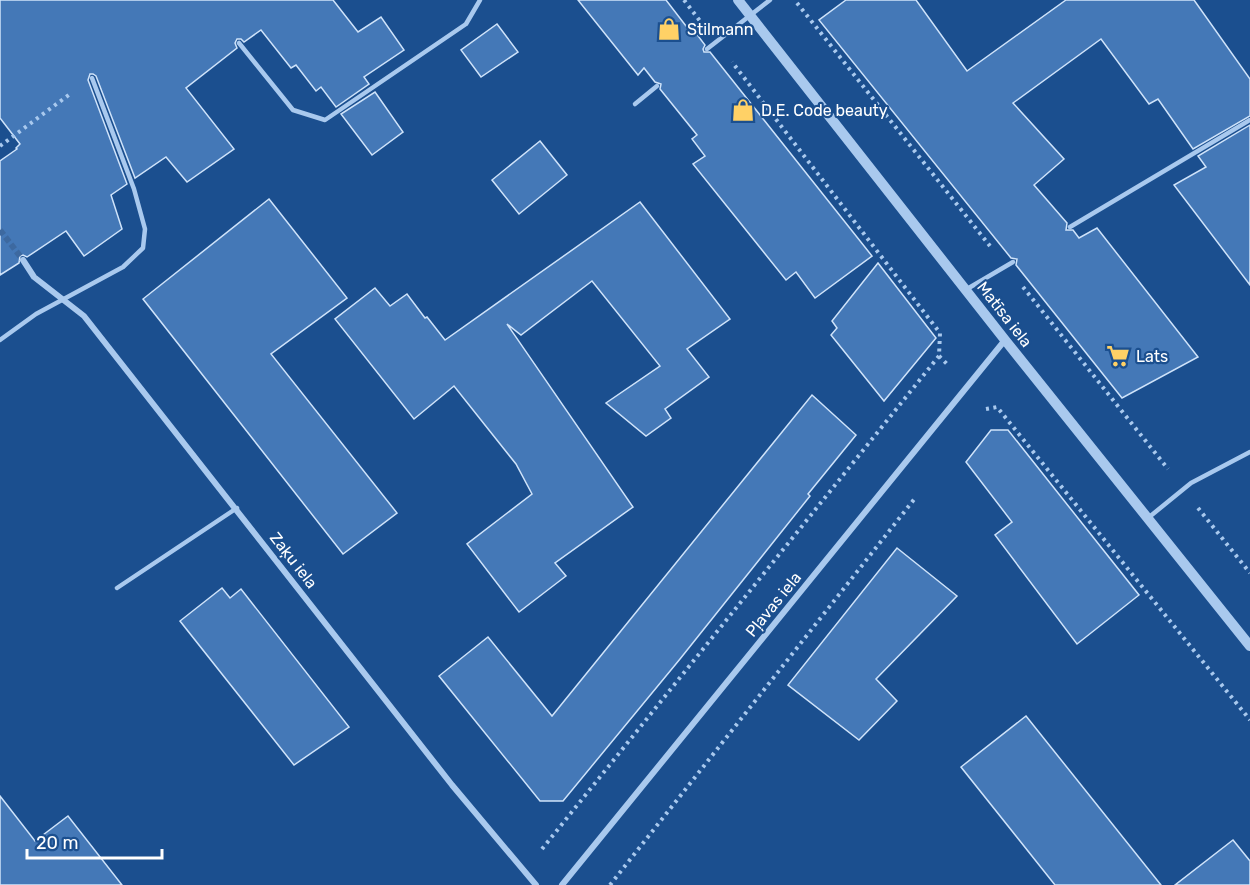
<svg xmlns="http://www.w3.org/2000/svg" width="1250" height="885" font-family="Rubik,sans-serif">
	<style>
		.building { fill: #4478b7; stroke: #cfe3fa; stroke-width: 1.5 }
		.lines { fill: none; stroke-linecap: round; stroke-linejoin: round }
		.minor-tunnel { stroke: #3d69a0; stroke-width: 6; stroke-dasharray: 6 3; stroke-linecap: butt }
		.path { stroke: #a9c9ee; stroke-width: 4; stroke-dasharray: 3 4.5; stroke-linecap: butt }
		.service { stroke: #a9c9ee; stroke-width: 4.5 }
		.minor { stroke: #a9c9ee; stroke-width: 6 }
		.tertiary { stroke: #a9c9ee; stroke-width: 10 }
		.labels { text-anchor: middle; stroke-width: 4.5; stroke-linejoin: round; paint-order: stroke }
		.poi-label { font-size: 16px; fill: #fff; stroke: #1b4f8f; text-anchor: start }
		.street-label { font-size: 16px; fill: #fff; stroke: #1b4f8f }
	</style>
	<rect width="100%" height="100%" fill="#1b4f8f"/>
	<g class="building">
		<polygon points="0,0 333,0 358,32 381,17 404,50 364,77 369,84 336,107 321,87 316,91 296,65 291,68 261,30 244,42 241,39 237,39 235,43 237,48 186,88 234,149 187,182 166,157 135,178 96,76 93,74 90,74 88,80 127,184 111,195 122,229 84,256 66,231 27,257 23,255 20,256 19,263 0,275 0,161 17,149 16,148 20,144 0,118"/>
		<polygon points="578,0 666,0 686,26 689,24 705,45 703,49 704,52 710,52 872,256 815,298 796,272 786,280 693,164 705,156 692,139 697,135 660,89 661,84 655,82 644,68 638,75"/>
		<polygon points="846,0 916,0 967,71 1066,0 1194,0 1250,79 1250,116 1193,149 1158,99 1149,104 1101,39 1013,103 1064,159 1034,185 1067,223 1066,230 1073,230 1079,238 1097,228 1198,357 1122,398 1016,265 1017,259 1011,258 819,20"/>
		<polygon points="497,24 518,52 481,77 461,50"/>
		<polygon points="375,92 403,132 372,155 341,114"/>
		<polygon points="1250,125 1250,285 1174,185 1206,167 1198,156"/>
		<polygon points="540,141 567,175 519,214 492,180"/>
		<polygon points="269,199 347,298 271,354 397,513 343,554 143,299"/>
		<polygon points="640,202 730,319 687,349 709,377 665,409 671,418 646,436 606,403 660,366 592,281 521,335 507,324 633,507 555,563 566,576 519,612 467,544 532,494 516,464 454,386 414,419 335,319 375,288 390,306 407,294 425,318 427,317 445,340"/>
		<polygon points="878,263 936,338 884,401 831,335 837,328 832,321"/>
		<polygon points="812,395 856,435 808,494 810,496 680,659 563,801 540,801 439,676 488,637 552,716"/>
		<polygon points="991,430 1008,430 1139,595 1077,644 995,535 1012,522 966,462"/>
		<polygon points="897,548 957,596 876,679 897,701 859,740 788,685"/>
		<polygon points="222,588 230,598 241,589 349,727 294,765 180,621"/>
		<polygon points="1026,716 1161,885 1055,885 961,767"/>
		<polygon points="0,796 35,841 68,816 122,885 0,885"/>
		<polygon points="1233,840 1250,861 1250,885 1175,885"/>
	</g>
	<g class="lines">
		<polyline class="minor-tunnel" points="0,230 23,260"/>
		<g class="path">
			<polyline points="684,0 700,21"/>
			<polyline points="797,3 990,246"/>
			<polyline points="0,146 70,94"/>
			<polyline points="1023,287 1168,469"/>
			<polyline points="939,356 949,366"/>
			<polyline points="986,409 997,407 1250,720"/>
			<polyline points="1198,508 1250,573"/>
			<polyline points="542,849 939,356 940,333 732,62"/>
			<polyline points="610,885 916,497"/>
		</g>
		<g class="service">
			<polyline points="239,43 293,110 325,120 466,24 480,0"/>
			<polyline points="707,49 770,0"/>
			<polyline points="635,104 657,86"/>
			<polyline points="1070,227 1250,120"/>
			<polyline points="967,289 1013,262"/>
			<polyline points="0,340 36,314 123,267 143,248 145,229 134,189 92,78"/>
			<polyline points="1148,518 1191,483 1250,452"/>
			<polyline points="117,588 237,508"/>
		</g>
		<g class="minor">
			<polyline points="23,260 34,277 84,316 452,785 536,885"/>
			<polyline points="562,885 1005,340"/>
		</g>
		<polyline class="tertiary" points="738,0 1005,340 1250,646"/>
	</g>
	<defs>
		<g id="shop-bare" transform="scale(1.8)"><path d="M-5-2.5h2.3a2.7 3.5 0 0 1 5.4 0H5L5.5 6h-11ZM-1.5-2.5h3a1.5 2.3 0 0 0-3 0Z" fill="#ffd166" stroke="#1b4f8f" stroke-width="2.5" paint-order="stroke"/></g>
		<g id="supermarket-bare" transform="scale(1.8)"><path d="M-6-5.5h2.5l.6 2H6L4.5 2H-2.5L-4.4-4H-6ZM-1.5 3.2a1.3 1.3 0 1 0 .1 0ZM3 3.2a1.3 1.3 0 1 0 .1 0Z" fill="#ffd166" stroke="#1b4f8f" stroke-width="2.5" paint-order="stroke"/></g>
	</defs>
	<g fill-rule="evenodd">
		<use href="#shop-bare" x="669" y="29"/>
		<use href="#shop-bare" x="743" y="110"/>
		<use href="#supermarket-bare" x="1118" y="356"/>
	</g>
	<g class="labels">
		<g class="poi-label">
			<text x="687" y="35">Stilmann</text>
			<text x="761" y="116">D.E. Code beauty</text>
			<text x="1136" y="362">Lats</text>
		</g>
		<g class="street-label">
			<text transform="translate(1005 314) rotate(52)" y="6">Matīsa iela</text>
			<text transform="translate(294 560) rotate(52)" y="6">Zaķu iela</text>
			<text transform="translate(773 604) rotate(-51)" y="6">Pļavas iela</text>
		</g>
	</g>
	<path d="M27 849v9h135v-9" fill="none" stroke="#ffffff" stroke-width="3"/>
	<text x="36" y="849" font-size="18" fill="#ffffff" stroke="#1b4f8f" stroke-width="4.5" paint-order="stroke">20 m</text>
</svg>
